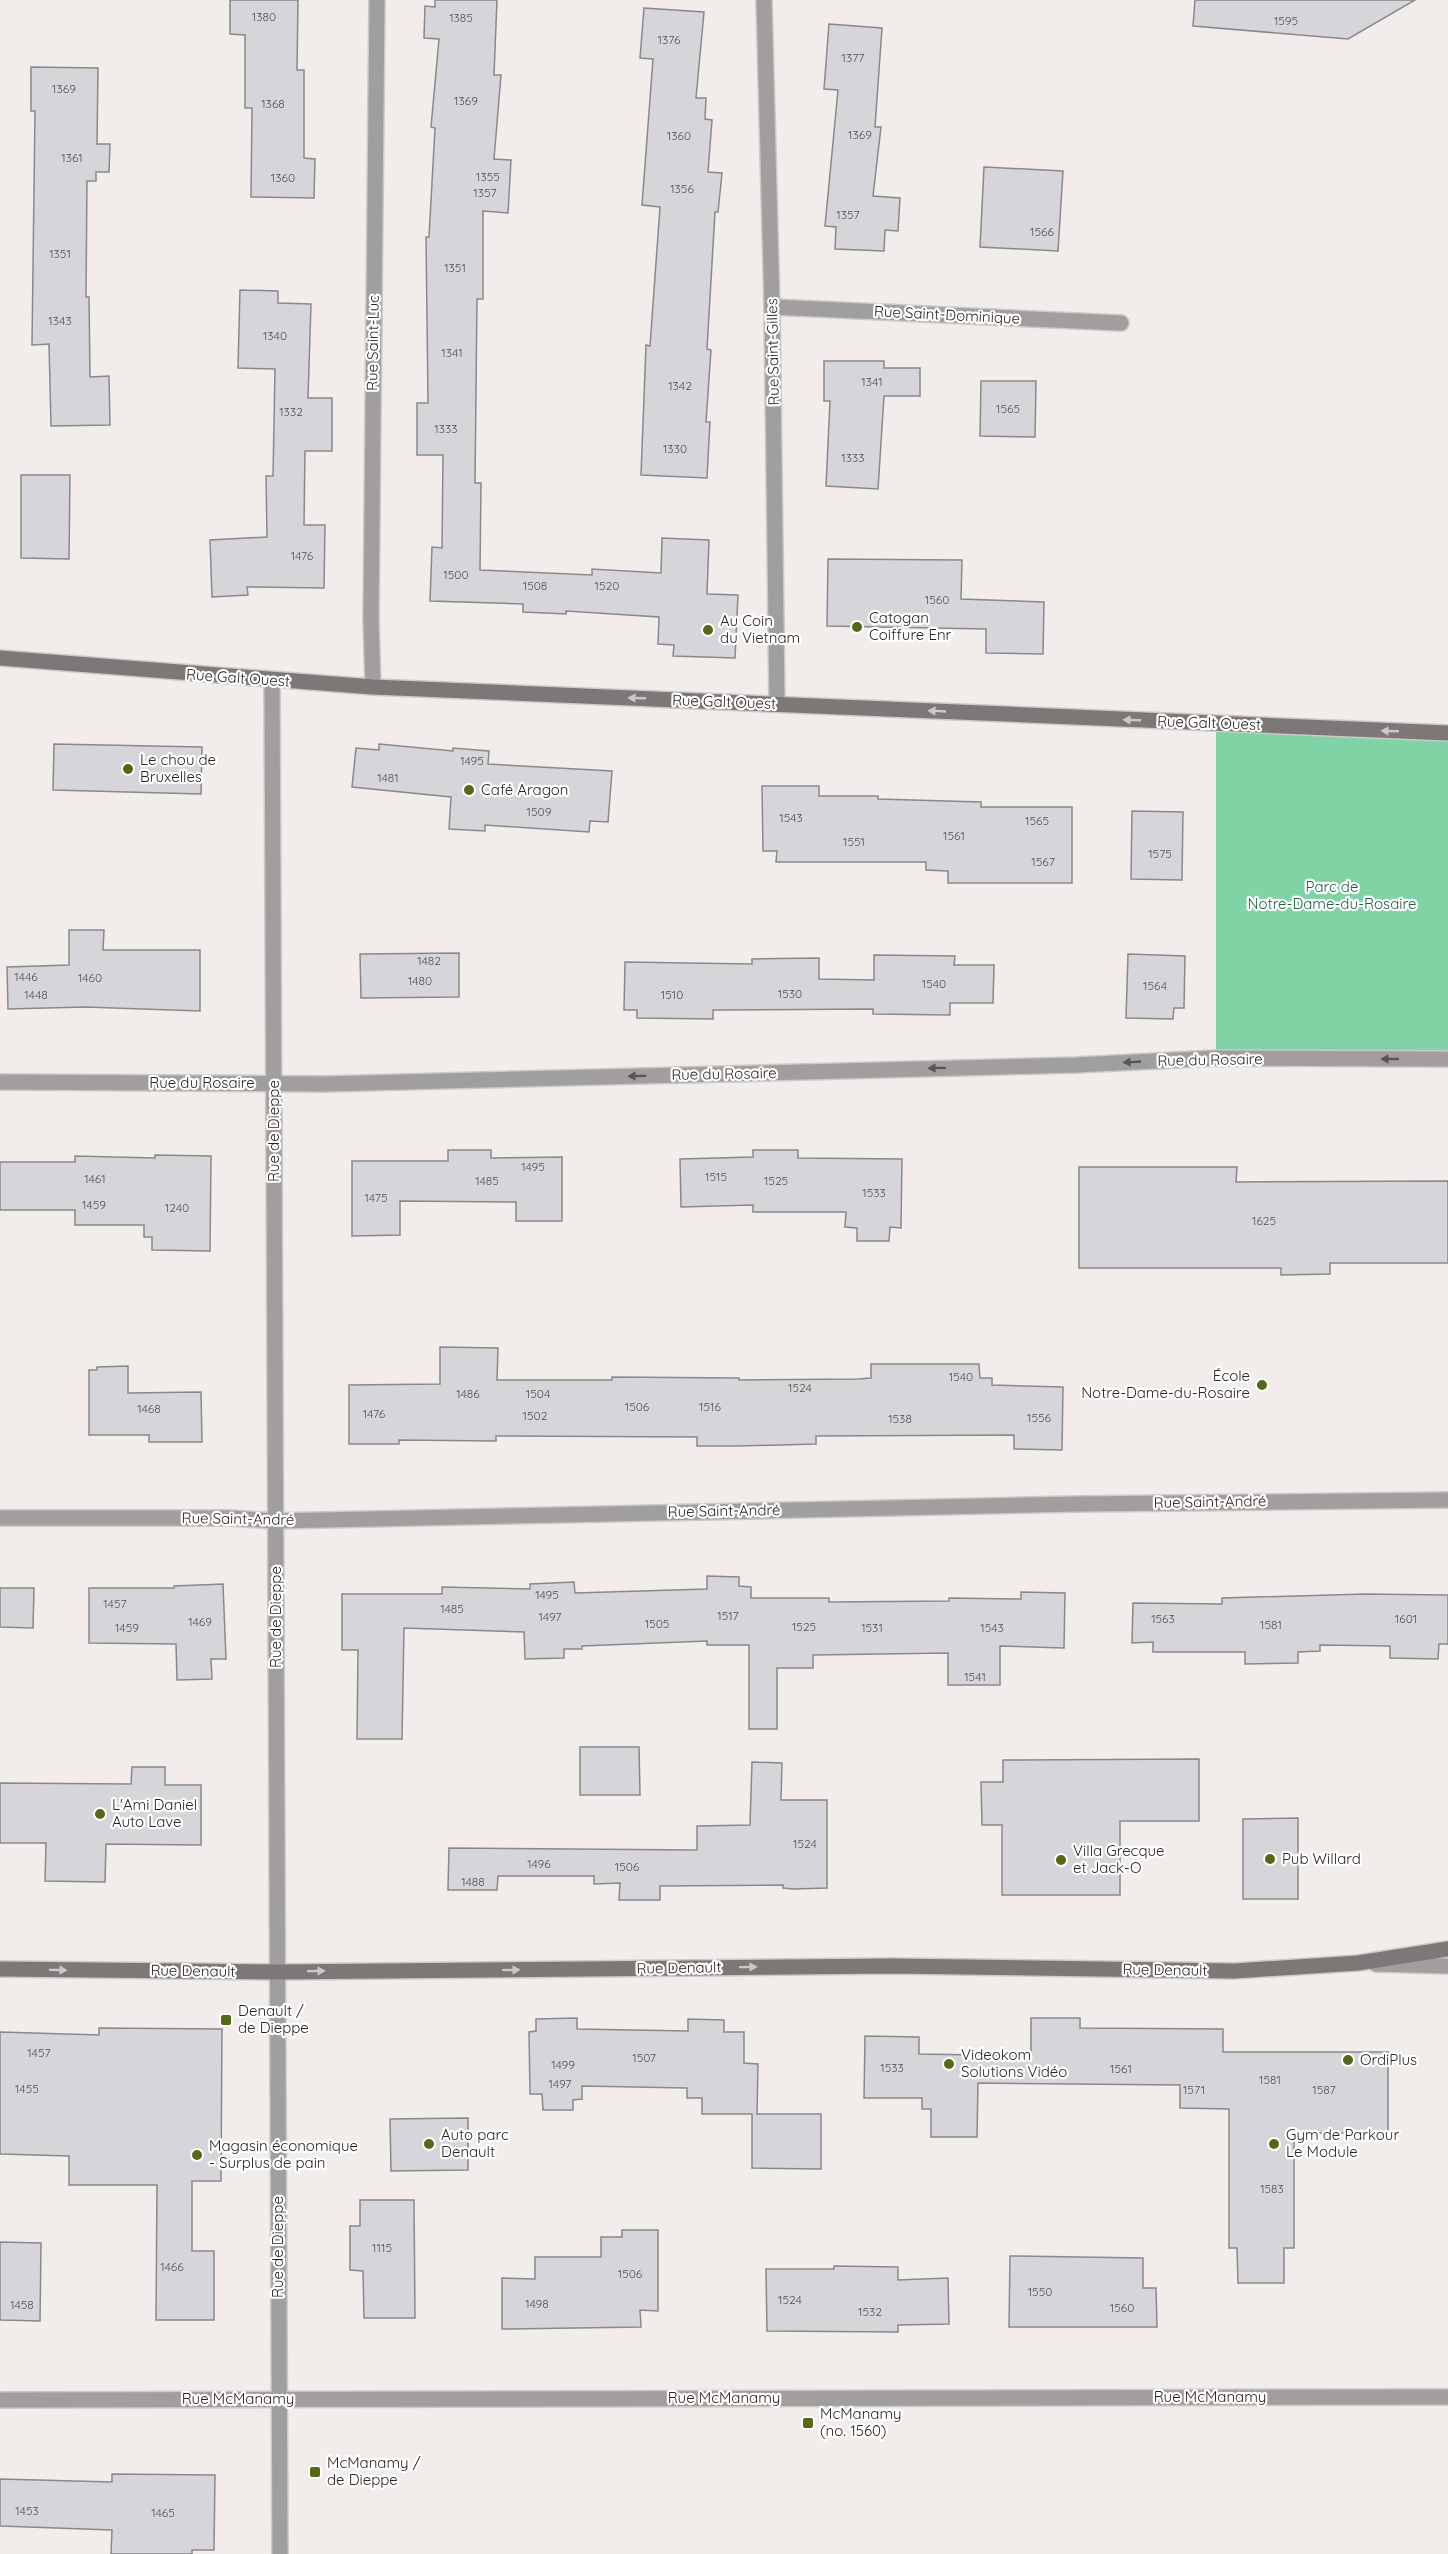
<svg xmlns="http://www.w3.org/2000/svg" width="1448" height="2554" font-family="Quicksand,sans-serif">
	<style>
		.green { fill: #7fd3a4 }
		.building { fill: #d6d6da; stroke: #89898c; stroke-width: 1.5 }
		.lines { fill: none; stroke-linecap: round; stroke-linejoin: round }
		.minor-casing { stroke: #cdc9c7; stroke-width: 18 }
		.secondary-casing { stroke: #cdc9c7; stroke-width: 18 }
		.minor { stroke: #a09e9e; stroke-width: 15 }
		.secondary { stroke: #7b7877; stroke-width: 15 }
		.oneway { fill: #cac9c9 }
		.oneway2 { fill: #575555 }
		.poi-dot { fill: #536918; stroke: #fff; stroke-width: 2 }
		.labels { text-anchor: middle; stroke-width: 4.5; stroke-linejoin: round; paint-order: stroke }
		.number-label { font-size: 12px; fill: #535152 }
		.street-label { font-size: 15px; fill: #272524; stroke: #fff }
		.poi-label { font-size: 15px; fill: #272524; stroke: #fff; text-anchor: start }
		.park-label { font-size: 15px; fill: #1c6240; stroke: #fff }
	</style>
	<rect width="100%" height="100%" fill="#f2edeb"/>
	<polygon class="green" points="1216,723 1448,733 1448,1059 1216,1058"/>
	<g class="building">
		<polygon points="230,0 298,0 297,70 304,70 304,158 315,159 314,198 251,197 252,108 245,108 245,35 230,34"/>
		<polygon points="435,0 497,0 494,75 501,75 494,159 511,160 508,213 483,211 483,299 477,299 475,483 481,483 480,570 592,575 592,569 661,573 662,538 709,540 707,594 738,595 735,658 673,656 674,645 658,644 659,617 566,611 566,614 523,612 523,604 430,601 432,547 442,548 443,455 417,455 417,403 428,403 426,237 429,237 435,128 431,127 439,39 424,38 425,6 435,7"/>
		<polygon points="1195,0 1415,0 1348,39 1193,26"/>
		<polygon points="644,8 704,12 696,98 706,98 705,119 712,120 708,172 722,173 718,212 715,212 707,349 711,350 706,422 710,422 707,478 641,475 646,345 650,346 660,207 642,205 653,59 640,58"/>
		<polygon points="829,24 882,28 875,127 881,127 873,196 900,198 898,231 885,230 884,251 835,249 836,227 825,226 838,90 824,89"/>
		<polygon points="31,67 98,68 97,144 110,144 109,172 96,172 96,181 87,181 86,297 89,297 90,377 109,376 110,425 51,426 49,344 32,345 35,111 31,111"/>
		<polygon points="984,167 1063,171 1058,251 980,247"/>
		<polygon points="240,290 278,291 278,303 311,304 308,398 332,398 332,451 305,451 304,525 325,525 324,588 247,587 248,595 212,597 210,540 267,537 266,476 273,476 275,369 238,368"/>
		<polygon points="824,361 884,361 884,368 920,368 920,396 884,396 878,489 826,486 830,401 824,401"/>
		<polygon points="981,381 1036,381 1035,437 980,436"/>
		<polygon points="21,475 70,475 69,559 21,558"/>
		<polygon points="828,559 962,560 961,599 1044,602 1043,654 986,653 986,629 827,626"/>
		<polygon points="54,744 202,747 201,794 53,790"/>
		<polygon points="379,744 453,751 453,748 489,751 488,764 612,771 608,822 590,821 589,832 485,825 485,831 449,829 451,797 352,787 356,748 379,750"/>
		<polygon points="762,786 819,786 819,796 878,796 878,799 981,802 981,807 1072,807 1072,883 948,883 948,871 926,870 926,862 776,862 777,851 763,851"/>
		<polygon points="1132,811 1183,812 1182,880 1131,879"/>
		<polygon points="69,930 104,930 103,950 200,950 200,1011 85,1007 8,1009 7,967 69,965"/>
		<polygon points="459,953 459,997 361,998 360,954"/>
		<polygon points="1128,954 1185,956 1184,1008 1174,1008 1173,1019 1126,1018"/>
		<polygon points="874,955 955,956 954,965 994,965 993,1003 950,1003 950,1015 873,1014 873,1009 720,1010 713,1010 713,1019 637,1018 637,1010 624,1010 625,962 752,964 752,959 819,958 819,979 874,980"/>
		<polygon points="448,1150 491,1150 491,1158 562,1157 562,1221 516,1221 516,1202 400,1201 400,1235 352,1236 352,1161 448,1161"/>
		<polygon points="753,1150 798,1150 798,1158 902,1159 901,1228 890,1227 889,1241 857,1241 857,1228 845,1227 846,1212 753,1212 753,1205 681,1207 680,1159 753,1157"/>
		<polygon points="155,1155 211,1156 210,1251 152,1250 152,1237 144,1237 144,1225 75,1225 75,1210 0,1210 0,1162 75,1162 75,1156 155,1158"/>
		<polygon points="1079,1167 1237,1167 1236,1182 1448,1181 1448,1263 1330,1263 1330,1274 1281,1275 1281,1268 1079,1268"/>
		<polygon points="440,1347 498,1348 497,1380 612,1380 612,1377 739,1378 739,1380 858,1379 871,1378 871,1364 979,1364 980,1378 992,1378 992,1385 1063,1387 1062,1450 1014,1449 1014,1435 816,1436 816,1444 738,1446 697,1446 697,1437 496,1436 496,1441 399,1440 399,1444 349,1444 349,1385 440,1384"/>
		<polygon points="128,1366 128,1393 201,1392 202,1442 149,1442 149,1435 89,1435 89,1370 97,1370 97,1367"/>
		<polygon points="707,1576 739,1577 739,1586 751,1587 751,1598 829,1598 829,1602 949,1601 949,1598 1021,1599 1021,1592 1065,1593 1064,1648 1000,1646 1000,1685 948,1685 948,1653 813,1655 813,1668 777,1668 777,1729 749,1729 749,1645 707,1645 707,1641 582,1646 582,1649 564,1649 564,1658 525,1659 524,1632 404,1628 402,1739 357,1739 358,1650 342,1650 342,1594 442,1594 442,1587 530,1589 530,1584 574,1582 575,1593 707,1589"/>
		<polygon points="223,1584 226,1659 211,1659 212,1679 177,1680 176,1644 89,1643 89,1588 174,1588 174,1586"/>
		<polygon points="0,1588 34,1588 33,1628 0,1627"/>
		<polygon points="1365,1594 1448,1595 1448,1644 1439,1644 1438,1659 1390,1658 1390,1646 1320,1645 1320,1651 1298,1652 1298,1663 1245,1664 1245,1652 1153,1652 1153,1642 1132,1643 1133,1603 1222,1604 1222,1598"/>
		<polygon points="580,1747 639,1747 640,1795 580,1795"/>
		<polygon points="1199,1759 1199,1821 1120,1821 1120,1895 1002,1895 1002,1825 982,1825 981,1782 1003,1782 1003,1760"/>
		<polygon points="752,1762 782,1763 781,1800 827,1800 827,1888 793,1889 783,1888 783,1885 660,1886 660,1900 619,1900 620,1883 594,1884 594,1876 498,1876 497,1890 448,1890 449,1848 697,1850 697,1826 750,1825"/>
		<polygon points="132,1767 165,1767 165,1785 201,1785 201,1845 106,1844 105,1882 45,1881 46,1843 0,1843 0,1783 131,1784"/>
		<polygon points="1298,1818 1298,1899 1243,1899 1243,1819"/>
		<polygon points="577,2018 577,2029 688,2031 688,2019 724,2020 724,2032 744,2032 744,2063 758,2064 757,2114 821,2114 821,2169 752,2168 752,2114 702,2114 702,2098 687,2098 687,2088 582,2086 582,2099 573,2100 573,2110 543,2110 542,2094 530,2094 529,2032 536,2031 536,2019"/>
		<polygon points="1031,2018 1080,2018 1080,2028 1223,2029 1223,2052 1388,2052 1388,2133 1294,2133 1294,2248 1284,2248 1284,2283 1238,2283 1237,2248 1229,2248 1229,2109 1180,2108 1180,2085 978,2083 977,2137 931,2137 931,2109 922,2109 922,2098 864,2098 865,2036 919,2037 919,2054 1031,2056"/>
		<polygon points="99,2028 222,2029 221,2181 192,2181 192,2251 214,2251 214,2320 156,2320 157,2185 69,2185 69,2156 0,2154 0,2032 99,2035"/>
		<polygon points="468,2118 468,2170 391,2171 390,2119"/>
		<polygon points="360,2200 414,2200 415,2318 364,2318 363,2271 350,2270 350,2226 360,2226"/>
		<polygon points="622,2230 658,2230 658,2311 640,2310 641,2327 502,2329 502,2278 535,2279 535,2257 601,2257 601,2237 622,2237"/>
		<polygon points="0,2242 41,2243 40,2321 0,2320"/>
		<polygon points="1010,2256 1143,2258 1143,2288 1156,2288 1157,2327 1009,2327"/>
		<polygon points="834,2266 898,2267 898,2280 948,2278 949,2324 898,2325 898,2332 767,2331 766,2269 834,2269"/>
		<polygon points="112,2474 215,2475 214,2550 192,2550 192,2554 111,2554 112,2530 0,2526 0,2479 112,2482"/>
	</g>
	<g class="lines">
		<g class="minor-casing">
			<g id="minor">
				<polyline points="764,0 772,307 777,704"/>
				<polyline points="772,307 1121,323"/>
				<polyline points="272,681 280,2554"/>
				<polyline points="373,687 371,619 377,0"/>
				<polyline points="0,1082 325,1084 1076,1065 1216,1058 1448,1059"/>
				<polyline points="0,1518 231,1518 275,1521 1077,1504 1448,1500"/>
				<polyline points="1376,1964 1448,1966"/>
				<polyline points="0,2400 1448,2397"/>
			</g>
		</g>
		<g class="secondary-casing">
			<g id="secondary">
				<polyline points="0,658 373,687 1448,733"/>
				<polyline points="0,1969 277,1972 893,1966 1234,1971 1358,1963 1448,1949"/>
			</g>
		</g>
		<use href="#minor" class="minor"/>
		<use href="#secondary" class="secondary"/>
	</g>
	<defs><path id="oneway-solid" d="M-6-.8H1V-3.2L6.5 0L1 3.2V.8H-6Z" transform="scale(1.5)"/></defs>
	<g class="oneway">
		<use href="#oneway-solid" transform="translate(637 698) rotate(-178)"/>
		<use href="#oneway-solid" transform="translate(937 711) rotate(-177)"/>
		<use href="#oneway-solid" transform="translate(1132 720) rotate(-178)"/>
		<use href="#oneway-solid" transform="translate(1390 731) rotate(-178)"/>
		<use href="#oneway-solid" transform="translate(748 1967) rotate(-1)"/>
		<use href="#oneway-solid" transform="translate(58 1970) rotate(1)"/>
		<use href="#oneway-solid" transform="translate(511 1970) rotate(-1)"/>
		<use href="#oneway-solid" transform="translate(316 1971) rotate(-1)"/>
	</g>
	<g class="oneway2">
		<use href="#oneway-solid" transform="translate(1390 1059) rotate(-180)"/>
		<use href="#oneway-solid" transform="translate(1132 1062) rotate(177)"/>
		<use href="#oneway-solid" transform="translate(937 1068) rotate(179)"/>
		<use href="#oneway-solid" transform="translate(637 1076) rotate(179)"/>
	</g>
	<g class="poi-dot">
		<circle cx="857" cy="627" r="6"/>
		<circle cx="708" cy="630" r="6"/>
		<circle cx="128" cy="769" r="6"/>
		<circle cx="469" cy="790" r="6"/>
		<circle cx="1262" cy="1385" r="6"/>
		<circle cx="100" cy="1814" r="6"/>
		<circle cx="1270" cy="1859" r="6"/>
		<circle cx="1061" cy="1860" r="6"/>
		<rect x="220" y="2014" width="12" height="12" rx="3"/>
		<circle cx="1348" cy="2060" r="6"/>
		<circle cx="949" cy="2064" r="6"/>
		<circle cx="429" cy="2144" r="6"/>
		<circle cx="1274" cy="2144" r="6"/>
		<circle cx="197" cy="2155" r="6"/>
		<rect x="802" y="2417" width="12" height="12" rx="3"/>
		<rect x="309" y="2466" width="12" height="12" rx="3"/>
	</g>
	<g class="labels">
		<g class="number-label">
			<text x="264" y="21">1380</text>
			<text x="461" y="22">1385</text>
			<text x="1286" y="25">1595</text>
			<text x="669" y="44">1376</text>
			<text x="853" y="62">1377</text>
			<text x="64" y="93">1369</text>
			<text x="466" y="105">1369</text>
			<text x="273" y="108">1368</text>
			<text x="860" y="139">1369</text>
			<text x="679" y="140">1360</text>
			<text x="72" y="162">1361</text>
			<text x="488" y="181">1355</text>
			<text x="283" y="182">1360</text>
			<text x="682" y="193">1356</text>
			<text x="485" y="197">1357</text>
			<text x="848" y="219">1357</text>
			<text x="1042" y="236">1566</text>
			<text x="60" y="258">1351</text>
			<text x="455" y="272">1351</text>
			<text x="60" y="325">1343</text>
			<text x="275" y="340">1340</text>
			<text x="452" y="357">1341</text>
			<text x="872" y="386">1341</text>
			<text x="680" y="390">1342</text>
			<text x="1008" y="413">1565</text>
			<text x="291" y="416">1332</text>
			<text x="446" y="433">1333</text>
			<text x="675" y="453">1330</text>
			<text x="853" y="462">1333</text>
			<text x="302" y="560">1476</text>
			<text x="456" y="579">1500</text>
			<text x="535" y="590">1508</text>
			<text x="607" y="590">1520</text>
			<text x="937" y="604">1560</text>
			<text x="472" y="765">1495</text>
			<text x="388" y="782">1481</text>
			<text x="539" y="816">1509</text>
			<text x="791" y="822">1543</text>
			<text x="1037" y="825">1565</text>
			<text x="954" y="840">1561</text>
			<text x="854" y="846">1551</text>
			<text x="1160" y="858">1575</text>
			<text x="1043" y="866">1567</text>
			<text x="429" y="965">1482</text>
			<text x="26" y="981">1446</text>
			<text x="90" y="982">1460</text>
			<text x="420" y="985">1480</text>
			<text x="934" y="988">1540</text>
			<text x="1155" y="990">1564</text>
			<text x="790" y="998">1530</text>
			<text x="36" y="999">1448</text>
			<text x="672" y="999">1510</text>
			<text x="533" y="1171">1495</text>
			<text x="716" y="1181">1515</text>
			<text x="95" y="1183">1461</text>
			<text x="487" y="1185">1485</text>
			<text x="776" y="1185">1525</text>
			<text x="874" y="1197">1533</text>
			<text x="376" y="1202">1475</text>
			<text x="94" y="1209">1459</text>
			<text x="177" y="1212">1240</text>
			<text x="1264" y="1225">1625</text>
			<text x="961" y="1381">1540</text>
			<text x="800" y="1392">1524</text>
			<text x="468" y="1398">1486</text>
			<text x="538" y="1398">1504</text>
			<text x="637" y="1411">1506</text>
			<text x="710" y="1411">1516</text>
			<text x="149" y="1413">1468</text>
			<text x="374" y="1418">1476</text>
			<text x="535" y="1420">1502</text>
			<text x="1039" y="1422">1556</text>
			<text x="900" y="1423">1538</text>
			<text x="547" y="1599">1495</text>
			<text x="115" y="1608">1457</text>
			<text x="452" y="1613">1485</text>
			<text x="728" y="1620">1517</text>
			<text x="550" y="1621">1497</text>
			<text x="1163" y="1623">1563</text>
			<text x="1406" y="1623">1601</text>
			<text x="200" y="1626">1469</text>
			<text x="657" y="1628">1505</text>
			<text x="1271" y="1629">1581</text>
			<text x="804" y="1631">1525</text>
			<text x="127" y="1632">1459</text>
			<text x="872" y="1632">1531</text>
			<text x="992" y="1632">1543</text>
			<text x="975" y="1681">1541</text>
			<text x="805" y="1848">1524</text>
			<text x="539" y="1868">1496</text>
			<text x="627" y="1871">1506</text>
			<text x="473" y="1886">1488</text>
			<text x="39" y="2057">1457</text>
			<text x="644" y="2062">1507</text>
			<text x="563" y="2069">1499</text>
			<text x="892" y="2072">1533</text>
			<text x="1121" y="2073">1561</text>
			<text x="1270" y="2084">1581</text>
			<text x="560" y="2088">1497</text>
			<text x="27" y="2093">1455</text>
			<text x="1194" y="2094">1571</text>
			<text x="1324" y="2094">1587</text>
			<text x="1272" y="2193">1583</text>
			<text x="382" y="2252">1115</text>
			<text x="172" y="2271">1466</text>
			<text x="630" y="2278">1506</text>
			<text x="1040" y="2296">1550</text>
			<text x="790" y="2304">1524</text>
			<text x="537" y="2308">1498</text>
			<text x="22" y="2309">1458</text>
			<text x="1122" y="2312">1560</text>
			<text x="870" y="2316">1532</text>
			<text x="27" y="2515">1453</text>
			<text x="163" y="2517">1465</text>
		</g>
		<g class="street-label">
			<text transform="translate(947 315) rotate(3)" y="5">Rue Saint-Dominique</text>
			<text transform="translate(373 343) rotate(-89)" y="5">Rue Saint-Luc</text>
			<text transform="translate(773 352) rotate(-91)" y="5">Rue Saint-Gilles</text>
			<text transform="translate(238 678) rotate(4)" y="5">Rue Galt Ouest</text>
			<text transform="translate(724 702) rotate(2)" y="5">Rue Galt Ouest</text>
			<text transform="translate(1209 723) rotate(2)" y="5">Rue Galt Ouest</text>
			<text transform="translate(1210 1060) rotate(-1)" y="5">Rue du Rosaire</text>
			<text transform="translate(724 1074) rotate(-1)" y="5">Rue du Rosaire</text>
			<text x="202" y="1088">Rue du Rosaire</text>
			<text transform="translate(274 1131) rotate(-90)" y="5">Rue de Dieppe</text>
			<text transform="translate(1210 1502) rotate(-1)" y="5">Rue Saint-André</text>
			<text transform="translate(724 1511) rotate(-1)" y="5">Rue Saint-André</text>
			<text transform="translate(238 1519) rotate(1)" y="5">Rue Saint-André</text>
			<text transform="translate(276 1617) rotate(-90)" y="5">Rue de Dieppe</text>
			<text transform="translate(679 1968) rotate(-1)" y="5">Rue Denault</text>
			<text transform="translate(1165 1970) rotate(1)" y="5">Rue Denault</text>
			<text transform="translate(193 1971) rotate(1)" y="5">Rue Denault</text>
			<text transform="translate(278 2247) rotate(-90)" y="5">Rue de Dieppe</text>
			<text x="1210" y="2402">Rue McManamy</text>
			<text x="724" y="2403">Rue McManamy</text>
			<text x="238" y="2404">Rue McManamy</text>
		</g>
		<g class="poi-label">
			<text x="869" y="623">Catogan<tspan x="869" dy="17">Coiffure Enr</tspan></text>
			<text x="720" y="626">Au Coin<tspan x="720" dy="17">du Vietnam</tspan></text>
			<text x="140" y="765">Le chou de<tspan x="140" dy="17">Bruxelles</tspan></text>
			<text x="481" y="795">Café Aragon</text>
			<text x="1250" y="1381" text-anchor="end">École<tspan x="1250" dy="17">Notre-Dame-du-Rosaire</tspan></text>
			<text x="112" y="1810">L'Ami Daniel<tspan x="112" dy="17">Auto Lave</tspan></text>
			<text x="1073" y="1856">Villa Grecque<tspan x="1073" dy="17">et Jack-O</tspan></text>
			<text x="1282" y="1864">Pub Willard</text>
			<text x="238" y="2016">Denault /<tspan x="238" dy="17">de Dieppe</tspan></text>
			<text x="961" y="2060">Videokom<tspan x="961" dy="17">Solutions Vidéo</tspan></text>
			<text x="1360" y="2065">OrdiPlus</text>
			<text x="441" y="2140">Auto parc<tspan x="441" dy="17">Denault</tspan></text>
			<text x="1286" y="2140">Gym de Parkour<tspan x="1286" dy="17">Le Module</tspan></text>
			<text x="209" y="2151">Magasin économique<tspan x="209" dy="17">- Surplus de pain</tspan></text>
			<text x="820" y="2419">McManamy<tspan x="820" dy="17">(no. 1560)</tspan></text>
			<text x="327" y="2468">McManamy /<tspan x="327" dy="17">de Dieppe</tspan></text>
		</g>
		<g class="park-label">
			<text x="1332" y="892">Parc de<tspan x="1332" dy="17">Notre-Dame-du-Rosaire</tspan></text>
		</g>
	</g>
</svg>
